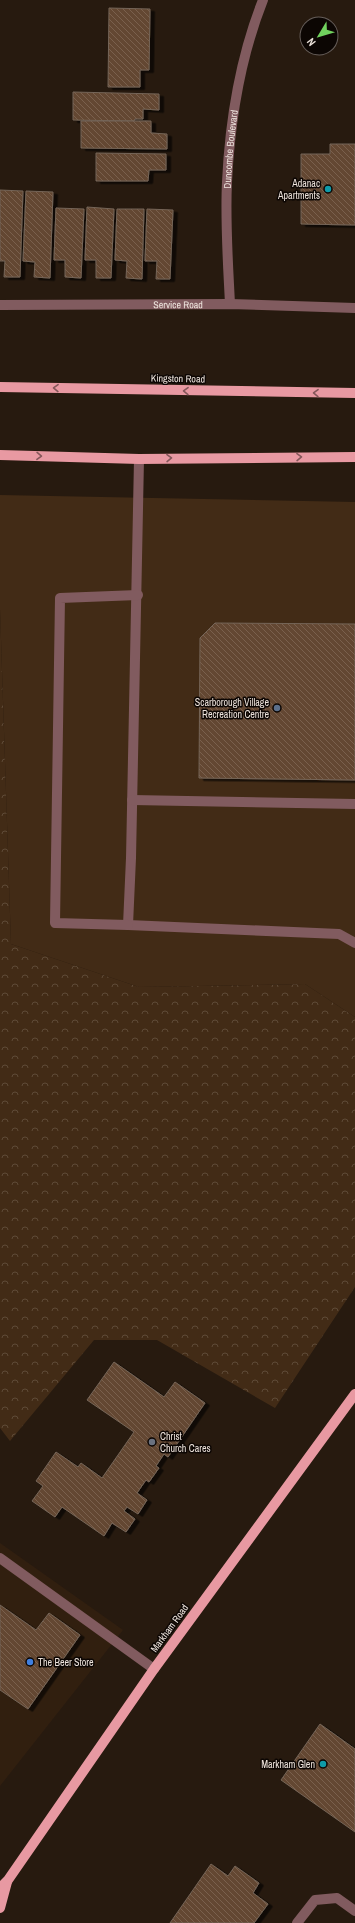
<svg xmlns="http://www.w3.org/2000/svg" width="355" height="1923" font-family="'Archivo Narrow',sans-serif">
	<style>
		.built { fill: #311f0f }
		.forest { fill: url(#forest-crowns) }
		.park { fill: #422b16 }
		.building { fill: url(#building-back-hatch); stroke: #756558; filter: url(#shadow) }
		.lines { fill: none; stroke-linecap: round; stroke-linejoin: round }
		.lane { stroke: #815b5f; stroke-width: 10 }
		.street { stroke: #815b5f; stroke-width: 10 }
		.primary { stroke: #e899a2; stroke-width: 10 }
		.oneway { stroke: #85575a }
		.culture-dot { fill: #0f9aa8; stroke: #0c0603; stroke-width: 1.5 }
		.service-dot { fill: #5c6f8a; stroke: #0c0603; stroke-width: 1.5 }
		.worship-dot { fill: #6b7280; stroke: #0c0603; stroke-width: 1.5 }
		.shop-dot { fill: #3f7fe0; stroke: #0c0603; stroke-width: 1.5 }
		.labels { text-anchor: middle; stroke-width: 3; stroke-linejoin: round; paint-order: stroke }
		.street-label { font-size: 10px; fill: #ede3dc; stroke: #0c0603 }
		.poi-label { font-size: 10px; fill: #ede3dc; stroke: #0c0603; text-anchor: end }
	</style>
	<defs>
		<pattern id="forest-crowns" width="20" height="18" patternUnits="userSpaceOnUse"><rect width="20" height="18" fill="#422b16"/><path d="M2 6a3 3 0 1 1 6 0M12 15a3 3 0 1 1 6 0" fill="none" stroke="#5e4a37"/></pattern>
		<pattern id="building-back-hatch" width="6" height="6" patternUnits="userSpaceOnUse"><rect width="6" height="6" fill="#634730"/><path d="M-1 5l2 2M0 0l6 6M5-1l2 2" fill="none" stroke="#7a614d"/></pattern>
		<filter id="shadow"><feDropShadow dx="4.5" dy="2.5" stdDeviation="0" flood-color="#0009"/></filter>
	</defs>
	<rect width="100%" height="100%" fill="#271a0f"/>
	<polygon class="built" points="0,1543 123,1630 0,1786"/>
	<polygon class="forest" points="0,609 11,944 139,987 305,984 355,1017 355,1287 275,1408 157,1340 94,1340 10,1441 0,1428"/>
	<polygon class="park" points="0,495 355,502 355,1017 305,984 139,987 11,944 0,609"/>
	<g class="building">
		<polygon points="109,8 150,9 149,70 140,70 140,87 108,87"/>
		<polygon points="73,92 159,94 159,110 143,109 143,119 135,119 134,121 73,120"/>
		<polygon points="81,121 151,121 151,133 167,134 167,149 81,148"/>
		<polygon points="330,144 355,144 355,225 301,224 301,154 330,154"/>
		<polygon points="96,153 166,154 166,170 149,170 148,181 96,181"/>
		<polygon points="0,190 23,191 20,277 4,277 5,261 0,261"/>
		<polygon points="26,191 53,192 50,278 34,277 35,262 23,261"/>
		<polygon points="87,207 114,209 111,278 96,278 96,260 85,260"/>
		<polygon points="56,208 84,209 81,278 65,277 65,260 54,260"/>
		<polygon points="117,209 144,209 142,279 126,278 127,261 115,260"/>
		<polygon points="147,209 173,210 170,279 156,279 157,261 145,261"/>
		<polygon points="215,623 355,624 355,780 199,778 200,638"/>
		<polygon points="114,1362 164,1397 175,1382 205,1403 168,1457 164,1454 156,1466 159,1468 149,1482 146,1480 137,1493 147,1500 138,1514 127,1507 124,1511 135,1519 126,1532 112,1523 104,1536 62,1507 55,1517 32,1501 43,1486 36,1481 56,1452 78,1467 81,1463 102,1478 134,1432 87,1400"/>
		<polygon points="0,1605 36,1630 49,1613 80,1635 28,1709 0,1690"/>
		<polygon points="320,1724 355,1749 355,1832 281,1780"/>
		<polygon points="211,1864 228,1876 235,1866 259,1883 253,1893 268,1904 254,1923 170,1923"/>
	</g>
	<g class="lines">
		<g class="lane">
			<polyline points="139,459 131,858 128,925 339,934 355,943"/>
			<polyline points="132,800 355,804"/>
			<polyline points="128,925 55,923 60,598 138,595"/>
			<polyline points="0,1558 154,1669"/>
			<polyline points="297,1923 315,1900 337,1898 355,1911"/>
		</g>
		<g class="street">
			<path id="s1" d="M230 304C228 263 225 222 227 182 230 119 240 58 263 0"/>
			<path id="s2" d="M0 305 230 304 355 308"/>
		</g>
		<g class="primary">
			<polyline points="0,387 355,393"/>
			<polyline points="0,455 139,459 355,457"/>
			<polyline points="0,1888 8,1880 154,1669 355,1394"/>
			<polyline points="0,1908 7,1882"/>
		</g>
	</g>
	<defs><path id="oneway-chevron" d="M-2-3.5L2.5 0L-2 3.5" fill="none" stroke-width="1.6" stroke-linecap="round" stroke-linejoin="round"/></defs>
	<g class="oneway">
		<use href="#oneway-chevron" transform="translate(56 388) rotate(-179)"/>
		<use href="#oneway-chevron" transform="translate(186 391) rotate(-179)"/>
		<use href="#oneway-chevron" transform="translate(316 393) rotate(-179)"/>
		<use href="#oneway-chevron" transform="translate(39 456) rotate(1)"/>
		<use href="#oneway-chevron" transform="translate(299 457) rotate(-1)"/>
		<use href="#oneway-chevron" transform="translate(169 458) rotate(-1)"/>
	</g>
	<g class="culture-dot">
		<circle cx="328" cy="189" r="4"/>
		<circle cx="323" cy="1764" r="4"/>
	</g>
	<circle class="service-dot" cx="277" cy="708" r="4"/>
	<circle class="worship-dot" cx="152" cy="1442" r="4"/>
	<circle class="shop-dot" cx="30" cy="1662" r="4"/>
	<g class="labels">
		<g class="street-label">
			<text dy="4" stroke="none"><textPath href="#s1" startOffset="155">Duncombe Boulevard</textPath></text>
			<text dy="4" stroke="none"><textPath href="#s2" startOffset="178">Service Road</textPath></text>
			<text transform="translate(178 378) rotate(1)" y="4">Kingston Road</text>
			<text transform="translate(169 1628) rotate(-54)" y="4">Markham Road</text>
		</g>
		<g class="poi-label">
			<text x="320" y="187">Adanac<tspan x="320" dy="12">Apartments</tspan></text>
			<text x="269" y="706">Scarborough Village<tspan x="269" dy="12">Recreation Centre</tspan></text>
			<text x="160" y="1440" text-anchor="start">Christ<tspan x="160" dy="12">Church Cares</tspan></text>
			<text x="38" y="1666" text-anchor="start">The Beer Store</text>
			<text x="315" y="1768">Markham Glen</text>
		</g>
	</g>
	<g transform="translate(319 36) rotate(232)"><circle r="19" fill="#0c0603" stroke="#665e5a"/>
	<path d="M0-3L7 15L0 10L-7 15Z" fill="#71d25e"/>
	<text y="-6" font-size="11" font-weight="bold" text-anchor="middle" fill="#ede3dc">N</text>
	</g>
</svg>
